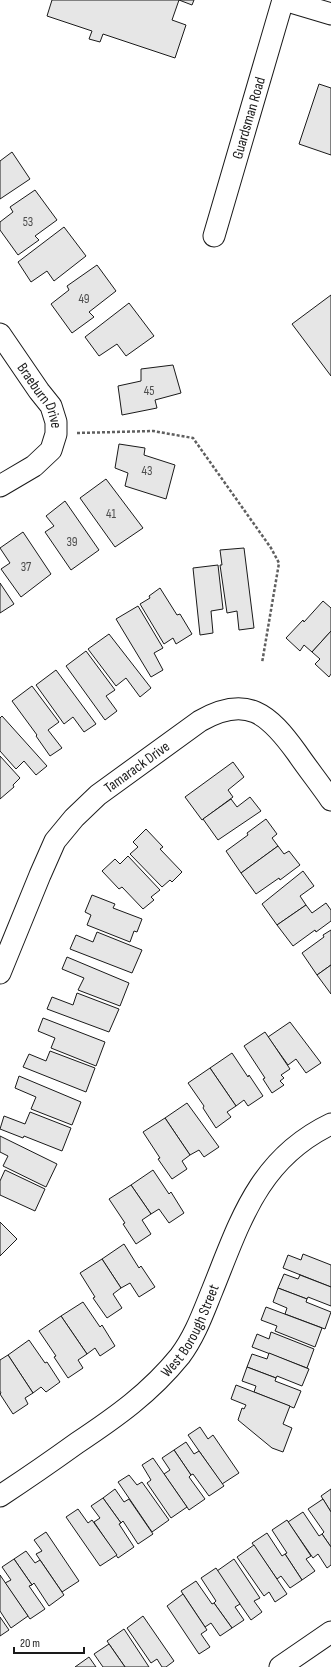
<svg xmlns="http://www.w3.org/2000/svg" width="331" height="1667" font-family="'Sofia Sans Condensed',sans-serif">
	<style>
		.building { fill: #e6e6e6; stroke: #1a1a1a }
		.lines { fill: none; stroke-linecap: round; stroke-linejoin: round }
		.street-casing { stroke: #1a1a1a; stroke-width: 23 }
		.path { stroke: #5f5f5f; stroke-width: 2.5; stroke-dasharray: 3 2; stroke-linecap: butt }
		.street { stroke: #fff; stroke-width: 21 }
		.labels { text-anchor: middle; stroke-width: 3; stroke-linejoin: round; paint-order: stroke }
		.number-label { font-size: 13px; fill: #4d4d4d }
		.street-label { font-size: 15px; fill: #1a1a1a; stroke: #fff }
	</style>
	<rect width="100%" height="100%" fill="#fff"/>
	<g class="building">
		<polygon points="52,0 194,0 192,5 179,0 172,20 186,25 175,58 103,34 100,42 89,39 92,31 47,16"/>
		<polygon points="319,84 331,88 331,155 299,144"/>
		<polygon points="12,152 30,179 0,199 0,161"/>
		<polygon points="35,190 57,220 35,236 39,240 18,255 0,230 0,222 13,212 10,207"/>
		<polygon points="64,227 86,256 54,281 47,271 31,282 18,262"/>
		<polygon points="97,265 116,291 89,312 94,317 72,333 51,304 69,290 67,286"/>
		<polygon points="331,295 331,376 292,324"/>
		<polygon points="129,303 154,336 126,356 117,344 99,356 85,337"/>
		<polygon points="173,365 181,393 155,400 157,408 122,415 118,386 141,381 141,369"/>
		<polygon points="119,444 145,448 144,455 175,465 166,499 125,486 128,473 115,468"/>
		<polygon points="106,479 143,528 115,547 80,498"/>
		<polygon points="65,501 99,550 71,570 45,532 54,526 46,516"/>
		<polygon points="23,532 51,574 21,597 1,569 10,563 0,548"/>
		<polygon points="244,548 254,628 239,630 237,611 227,613 220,565 222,565 220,550"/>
		<polygon points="218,565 223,609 211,611 213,633 200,635 193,568"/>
		<polygon points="0,583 14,604 0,613"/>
		<polygon points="160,588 177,615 180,614 192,634 176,644 173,638 164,644 140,604 150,598 149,596"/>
		<polygon points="323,601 331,608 331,631 312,652 304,645 300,651 286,638 303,620 304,622"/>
		<polygon points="138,606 163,648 154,653 163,670 151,677 116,619"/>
		<polygon points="331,631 331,674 329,677 315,664 320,659 312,652"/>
		<polygon points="109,634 151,688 140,697 126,678 116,686 88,649"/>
		<polygon points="86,651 115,690 106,696 117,711 105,720 66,666"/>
		<polygon points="56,670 96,724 84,732 73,717 64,724 36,685"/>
		<polygon points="32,686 59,722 48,730 62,748 50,756 36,736 37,735 12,701"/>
		<polygon points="2,716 47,766 36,775 24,761 16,769 0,751 0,718"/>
		<polygon points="0,756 20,778 13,785 14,787 0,799"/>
		<polygon points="233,762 244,777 228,790 233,797 202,820 185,797"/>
		<polygon points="250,797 261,811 218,840 203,819 231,799 237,807"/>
		<polygon points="266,819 277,834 272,838 278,846 241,873 226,851 248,835 247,833"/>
		<polygon points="146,829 163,847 160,849 182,872 172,882 170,880 162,887 130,854 138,847 133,842"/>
		<polygon points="278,846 284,854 289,851 300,865 280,880 279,878 256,894 241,873"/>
		<polygon points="128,856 160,890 151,897 154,900 143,909 122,887 119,889 102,871 115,859 120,864"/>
		<polygon points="303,871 314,886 300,896 306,905 277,925 262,904"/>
		<polygon points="92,895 115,904 113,908 142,919 137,932 134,931 130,942 87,925 91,915 85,912"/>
		<polygon points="326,903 331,910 331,921 316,932 315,930 293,946 277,925 306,905 312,913"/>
		<polygon points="331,930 331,965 317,975 302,953 324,937 323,935"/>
		<polygon points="97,932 142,950 132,973 70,949 76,935 93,942"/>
		<polygon points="67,957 129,983 120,1006 78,990 84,978 62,969"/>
		<polygon points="331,965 331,994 317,975"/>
		<polygon points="77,993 119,1009 109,1032 47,1009 52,997 73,1005"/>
		<polygon points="43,1018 105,1042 96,1066 51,1048 55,1038 38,1031"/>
		<polygon points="290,1022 321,1063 306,1073 296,1059 288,1065 268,1037"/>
		<polygon points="265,1032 290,1069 281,1075 284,1078 280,1081 284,1085 272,1093 263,1079 265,1078 244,1046"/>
		<polygon points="50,1051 95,1068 86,1092 23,1067 29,1054 46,1061"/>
		<polygon points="232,1053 248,1077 249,1075 263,1096 248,1106 244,1100 236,1106 210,1068"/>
		<polygon points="210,1068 236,1106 227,1112 231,1117 216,1128 203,1108 204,1106 188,1083"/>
		<polygon points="19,1076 81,1102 72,1125 31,1109 36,1097 15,1088"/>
		<polygon points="187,1103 219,1147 204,1157 199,1150 190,1155 165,1118"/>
		<polygon points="30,1112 71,1128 62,1151 24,1136 23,1138 0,1129 4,1116 25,1124"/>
		<polygon points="165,1118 190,1155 182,1161 187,1169 172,1179 158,1159 160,1158 143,1132"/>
		<polygon points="0,1136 57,1164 46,1187 3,1166 8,1156 0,1152"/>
		<polygon points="5,1170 45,1189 35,1211 0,1195 0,1181"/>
		<polygon points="153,1170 169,1194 171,1192 184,1213 169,1223 159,1209 151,1214 131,1185"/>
		<polygon points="131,1185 151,1214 142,1220 151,1234 136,1244 123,1224 125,1223 109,1199"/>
		<polygon points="0,1222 17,1239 0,1256"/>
		<polygon points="124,1244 139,1268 141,1266 155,1287 139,1297 130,1283 121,1288 102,1259"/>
		<polygon points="303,1254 331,1265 331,1287 283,1268 288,1255 301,1260"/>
		<polygon points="102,1259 121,1288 113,1294 122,1308 107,1318 93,1298 95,1297 80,1273"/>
		<polygon points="284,1274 298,1279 300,1275 331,1287 331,1306 308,1297 307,1299 278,1288"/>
		<polygon points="278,1288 307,1299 306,1302 331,1312 325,1329 285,1314 287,1308 273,1302"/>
		<polygon points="83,1302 100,1327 102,1325 115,1346 100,1356 95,1348 87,1354 61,1316"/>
		<polygon points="266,1307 322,1328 315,1347 275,1331 277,1326 261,1320"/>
		<polygon points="61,1316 87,1354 78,1360 83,1368 68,1378 54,1357 56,1356 39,1331"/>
		<polygon points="271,1332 314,1349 307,1368 252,1347 257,1334 269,1339"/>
		<polygon points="29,1340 45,1363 47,1362 60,1382 46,1392 41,1387 33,1393 8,1355"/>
		<polygon points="269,1353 309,1369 302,1386 277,1376 276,1378 247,1367 252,1354 267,1359"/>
		<polygon points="8,1355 33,1393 25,1398 28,1404 13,1414 0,1394 1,1393 0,1391 0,1360"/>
		<polygon points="247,1367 276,1378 275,1381 301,1391 294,1408 254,1392 256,1386 242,1381"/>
		<polygon points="236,1385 290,1406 283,1424 292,1428 283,1452 272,1448 238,1420 242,1408 244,1409 246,1405 231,1399"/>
		<polygon points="200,1427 208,1439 213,1435 239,1473 222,1484 188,1435"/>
		<polygon points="186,1442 194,1454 199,1451 224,1486 209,1496 193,1474 191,1475 174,1450"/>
		<polygon points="174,1450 191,1475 189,1477 205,1499 189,1510 164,1474 170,1470 162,1458"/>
		<polygon points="153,1458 187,1507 171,1518 147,1483 151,1480 142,1465"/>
		<polygon points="129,1475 137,1485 142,1482 169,1520 152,1532 118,1482"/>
		<polygon points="115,1489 124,1502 129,1499 153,1534 138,1544 123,1521 121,1523 103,1498"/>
		<polygon points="331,1489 331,1512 321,1496"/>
		<polygon points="103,1498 121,1523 119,1524 134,1547 118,1558 94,1522 100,1518 91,1506"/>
		<polygon points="323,1499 331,1512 331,1547 322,1534 324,1532 308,1509"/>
		<polygon points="78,1509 88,1523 92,1520 117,1555 100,1566 66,1517"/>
		<polygon points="303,1512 319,1536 322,1534 331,1547 331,1565 327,1568 318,1554 313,1558 288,1522"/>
		<polygon points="287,1520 311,1556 306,1559 315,1571 302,1580 285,1554 287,1553 272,1530"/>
		<polygon points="46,1532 79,1581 62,1592 36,1554 42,1551 34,1540"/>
		<polygon points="267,1533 282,1556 285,1554 302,1580 290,1588 281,1576 277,1579 252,1543"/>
		<polygon points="254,1545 287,1594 275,1602 269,1592 264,1596 237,1557"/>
		<polygon points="26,1551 35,1563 40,1560 64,1595 49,1606 34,1583 32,1585 14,1559"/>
		<polygon points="14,1559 32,1585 29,1586 45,1609 30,1619 5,1583 11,1580 2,1567"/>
		<polygon points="234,1559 260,1598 254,1601 262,1612 251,1620 217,1571"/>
		<polygon points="216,1568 240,1604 235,1607 244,1620 232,1628 214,1603 216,1601 201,1578"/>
		<polygon points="0,1575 28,1616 11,1628 0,1611"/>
		<polygon points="196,1581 212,1604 214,1603 232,1628 220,1636 211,1623 205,1627 181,1591"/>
		<polygon points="183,1594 207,1630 201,1634 210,1647 199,1654 167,1606"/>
		<polygon points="143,1616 174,1661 166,1667 162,1667 157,1659 151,1663 127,1628"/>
		<polygon points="0,1617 9,1630 0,1636"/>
		<polygon points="124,1629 149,1667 125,1667 107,1641"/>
		<polygon points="109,1644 125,1667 103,1667 94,1654"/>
		<polygon points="89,1657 96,1667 75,1667"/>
	</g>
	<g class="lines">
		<g class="street-casing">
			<g id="street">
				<polyline points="284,0 331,14"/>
				<path id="s1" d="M214 236 283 0"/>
				<path id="s2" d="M0 334 39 391 51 406 56 422V434L51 450 34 466 0 486"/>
				<path id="s3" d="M0 973 40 875 55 841 74 818 98 795 200 721C247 694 269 714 297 753 308 769 320 784 331 800"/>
				<path id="s4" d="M0 1496C26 1479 52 1461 77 1443 116 1417 150 1393 180 1356 195 1336 203 1313 212 1291 240 1222 258 1159 331 1124"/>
				<polyline points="280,1667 331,1632"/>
			</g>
		</g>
		<polyline class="path" points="77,433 153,431 193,438 271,548 279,563 262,663"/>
		<use href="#street" class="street"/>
	</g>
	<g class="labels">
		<g class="number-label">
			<text x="28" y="226">53</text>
			<text x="84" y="303">49</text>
			<text x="149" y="395">45</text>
			<text x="147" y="475">43</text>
			<text x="111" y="518">41</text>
			<text x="72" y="546">39</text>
			<text x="26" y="571">37</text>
		</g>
		<g class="street-label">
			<text dy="5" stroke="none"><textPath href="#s1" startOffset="123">Guardsman Road</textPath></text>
			<text dy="5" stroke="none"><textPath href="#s2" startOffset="74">Braeburn Drive</textPath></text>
			<text dy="5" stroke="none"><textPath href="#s3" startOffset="254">Tamarack Drive</textPath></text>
			<text dy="5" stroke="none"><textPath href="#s4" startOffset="256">West Borough Street</textPath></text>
		</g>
	</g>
	<path d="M14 1647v6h70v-6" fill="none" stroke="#1a1a1a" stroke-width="2"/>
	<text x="20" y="1647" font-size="12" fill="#1a1a1a" stroke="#ffffff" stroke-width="3" paint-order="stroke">20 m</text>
</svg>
